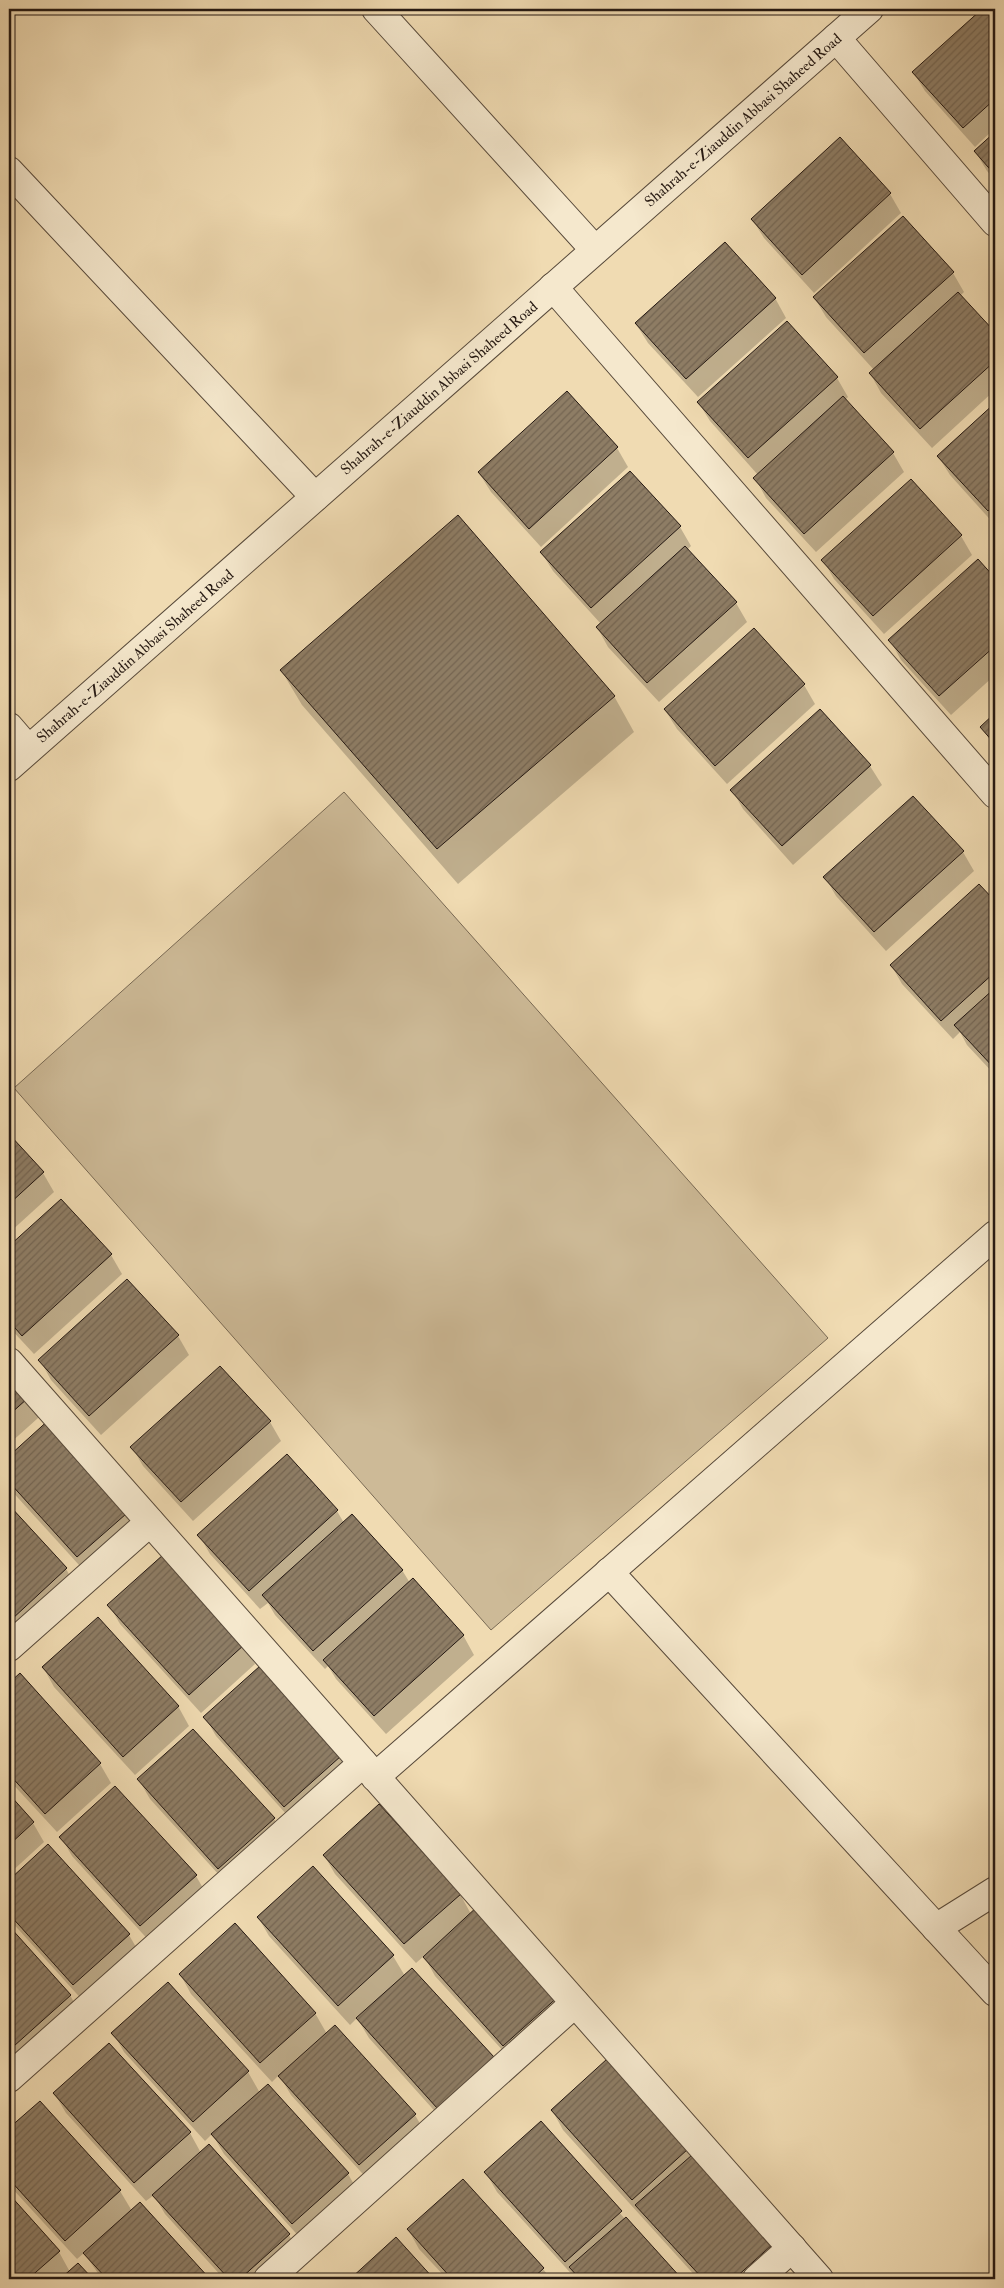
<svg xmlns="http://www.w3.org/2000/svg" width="1004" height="2288" font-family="'IM FELL Double Pica',serif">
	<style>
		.green { fill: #cdba97; stroke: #786954 }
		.shadow { fill: #0003 }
		.building { fill: url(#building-hatch); stroke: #241812 }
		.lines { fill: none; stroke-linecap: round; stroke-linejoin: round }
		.minor-casing { stroke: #57493a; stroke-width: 30 }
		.minor { stroke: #f5e8cd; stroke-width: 28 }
		.labels { text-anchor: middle; stroke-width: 4; stroke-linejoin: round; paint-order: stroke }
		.street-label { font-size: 15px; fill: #241812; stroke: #f5e8cd }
	</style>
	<defs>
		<pattern id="building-hatch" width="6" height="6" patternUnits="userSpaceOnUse" patternTransform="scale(1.25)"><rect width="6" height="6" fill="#8e7d65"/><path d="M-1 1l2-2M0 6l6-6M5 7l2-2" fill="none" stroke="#746552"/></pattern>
	</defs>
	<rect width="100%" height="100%" fill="#f0dbb2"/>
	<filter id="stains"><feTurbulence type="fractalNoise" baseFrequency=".004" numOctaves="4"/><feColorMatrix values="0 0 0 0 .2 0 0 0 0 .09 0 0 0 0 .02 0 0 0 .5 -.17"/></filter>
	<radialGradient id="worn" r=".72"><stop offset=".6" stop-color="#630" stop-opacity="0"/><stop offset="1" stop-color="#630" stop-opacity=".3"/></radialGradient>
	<polygon class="green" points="344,792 828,1338 491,1630 14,1088"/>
	<g class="shadow">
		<polygon points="984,9 995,9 995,128 975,147 925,91 913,72"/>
		<polygon points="995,133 995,180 987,171 975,151"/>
		<polygon points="840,139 890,194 901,213 814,293 764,238 752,219"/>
		<polygon points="953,273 964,292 960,296 995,334 995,390 932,448 881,393 870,373 874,370 826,317 814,297"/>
		<polygon points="775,298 786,318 698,397 648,343 636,324"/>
		<polygon points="837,378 848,397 845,400 893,453 904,472 816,552 766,498 755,478 758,475 710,421 698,402"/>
		<polygon points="567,393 617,448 628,467 541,547 491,492 479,473"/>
		<polygon points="995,405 995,525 950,475 938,456"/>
		<polygon points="680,527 691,546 687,550 736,603 747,622 659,702 608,647 597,627 601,624 553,571 541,552"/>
		<polygon points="961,536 972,555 884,634 834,579 823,560"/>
		<polygon points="978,561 995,580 995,675 951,715 901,660 890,640"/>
		<polygon points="281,670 614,696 634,732 458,884 302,705"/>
		<polygon points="804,685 815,704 727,784 677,729 665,710"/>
		<polygon points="820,711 870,766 882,785 793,865 743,809 732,790"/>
		<polygon points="995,715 995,749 982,727"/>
		<polygon points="913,797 963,852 974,871 886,951 836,896 825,877"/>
		<polygon points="979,885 995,903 995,1075 967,1045 960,1032 953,1039 902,984 891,965"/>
		<polygon points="9,1135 43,1173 54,1192 9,1233"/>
		<polygon points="61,1200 111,1255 122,1274 34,1354 9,1327 9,1247"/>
		<polygon points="178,1336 189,1355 101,1435 51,1380 40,1360"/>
		<polygon points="9,1361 47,1410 9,1444"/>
		<polygon points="220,1368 270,1422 281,1441 193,1521 143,1466 132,1447"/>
		<polygon points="52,1419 144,1527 89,1576 9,1488 9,1458"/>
		<polygon points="9,1506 66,1569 77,1588 23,1638 9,1623"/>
		<polygon points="337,1511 344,1523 402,1570 410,1583 463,1635 474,1655 386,1734 336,1679 328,1666 325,1669 275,1615 268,1603 260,1609 210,1554 199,1535"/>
		<polygon points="109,1605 244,1645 255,1664 201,1713 120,1624"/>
		<polygon points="43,1667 178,1706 189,1726 135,1775 54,1687"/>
		<polygon points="20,1675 100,1764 111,1783 57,1832 9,1780 9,1685"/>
		<polygon points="205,1717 340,1757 351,1776 296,1825 216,1736"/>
		<polygon points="139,1780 274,1819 285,1838 230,1887 150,1799"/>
		<polygon points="115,1787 196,1876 207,1895 152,1944 72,1856 61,1837"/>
		<polygon points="9,1796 33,1823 44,1842 9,1874"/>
		<polygon points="48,1846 129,1935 140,1954 85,2003 9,1919 9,1882"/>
		<polygon points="324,1855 460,1894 471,1914 570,2015 515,2064 435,1976 424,1956 416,1963 335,1874"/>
		<polygon points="313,1868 393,1956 405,1976 493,2058 504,2077 449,2127 369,2038 357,2018 350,2025 269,1936 258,1917"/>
		<polygon points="9,1928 70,1995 81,2015 26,2064 9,2045"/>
		<polygon points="180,1974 315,2013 327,2034 335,2027 415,2115 426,2134 371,2183 291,2095 279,2075 272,2082 191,1994"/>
		<polygon points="168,1984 248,2072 260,2093 268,2086 348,2174 359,2193 304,2242 224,2154 212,2134 205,2141 124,2052 113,2033"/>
		<polygon points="54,2093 190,2133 201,2153 209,2146 289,2235 300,2254 272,2279 224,2279 165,2214 154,2195 146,2201 66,2113"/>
		<polygon points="40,2102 120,2191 132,2211 140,2204 208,2279 102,2279 84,2253 77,2259 9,2185 9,2130"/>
		<polygon points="552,2110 687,2149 772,2245 783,2264 766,2279 698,2279 563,2130"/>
		<polygon points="541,2123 625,2219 681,2279 576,2279 497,2192 486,2173"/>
		<polygon points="463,2180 543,2269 551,2279 447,2279 419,2249 408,2229"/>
		<polygon points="9,2196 59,2252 70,2272 78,2265 92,2279 9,2279"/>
		<polygon points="396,2239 432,2279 352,2279"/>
	</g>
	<g class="building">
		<polygon points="982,9 995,9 995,99 963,128 912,72"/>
		<polygon points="995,132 995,175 974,151"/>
		<polygon points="840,137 891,193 802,275 751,219"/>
		<polygon points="903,216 954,272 864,353 813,297"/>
		<polygon points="725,242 776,298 686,379 635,323"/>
		<polygon points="958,292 995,332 995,361 920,429 869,373"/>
		<polygon points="787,321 838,377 748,458 697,402"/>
		<polygon points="567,391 618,447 529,529 478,472"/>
		<polygon points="843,396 894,452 804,534 753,478"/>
		<polygon points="995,403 995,505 988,511 937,456"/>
		<polygon points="630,471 681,526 591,608 540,552"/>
		<polygon points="911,479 962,535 873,616 821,560"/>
		<polygon points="458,515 615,696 437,849 280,670"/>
		<polygon points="685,546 737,602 647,683 596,627"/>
		<polygon points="978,559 995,578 995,646 939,696 888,640"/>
		<polygon points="754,628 805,684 715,766 664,709"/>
		<polygon points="820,709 871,765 782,846 730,790"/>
		<polygon points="995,713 995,744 980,727"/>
		<polygon points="913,796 964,851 874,932 823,877"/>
		<polygon points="979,884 995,901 995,972 941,1021 890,965"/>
		<polygon points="995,988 995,1069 954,1025"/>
		<polygon points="9,1134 44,1172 9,1204"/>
		<polygon points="61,1199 112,1254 22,1336 9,1321 9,1246"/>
		<polygon points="127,1279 179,1335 89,1416 38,1360"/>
		<polygon points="9,1359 37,1390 9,1415"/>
		<polygon points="220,1366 271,1421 181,1502 130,1447"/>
		<polygon points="52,1417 134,1507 77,1557 9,1482 9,1456"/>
		<polygon points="287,1454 338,1510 249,1591 197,1535"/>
		<polygon points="9,1505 67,1568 11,1620 9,1617"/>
		<polygon points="352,1514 403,1570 313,1651 262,1595"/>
		<polygon points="164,1554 245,1644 189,1695 107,1605"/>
		<polygon points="413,1578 464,1635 374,1716 323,1660"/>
		<polygon points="98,1617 179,1706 123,1757 42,1667"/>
		<polygon points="260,1666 341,1756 284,1807 203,1717"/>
		<polygon points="20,1673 101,1763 45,1814 9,1774 9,1683"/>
		<polygon points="193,1729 275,1818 218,1869 137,1779"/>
		<polygon points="115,1786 197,1875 140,1926 59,1837"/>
		<polygon points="9,1794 34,1822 9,1845"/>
		<polygon points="379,1804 461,1894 404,1944 323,1855"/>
		<polygon points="48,1844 130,1934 73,1985 9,1914 9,1880"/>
		<polygon points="313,1866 394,1955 338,2006 257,1917"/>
		<polygon points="479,1905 560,1995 503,2046 423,1957"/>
		<polygon points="235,1923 316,2013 260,2063 179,1974"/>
		<polygon points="9,1926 71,1995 14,2046 9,2040"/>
		<polygon points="412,1968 494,2057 437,2108 356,2018"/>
		<polygon points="168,1982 249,2071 193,2122 111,2033"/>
		<polygon points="335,2025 416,2114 359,2165 278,2076"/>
		<polygon points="109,2043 191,2132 134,2183 53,2093"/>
		<polygon points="607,2059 688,2149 632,2200 551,2110"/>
		<polygon points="268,2084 349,2173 292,2224 211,2134"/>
		<polygon points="40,2101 121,2190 65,2241 9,2179 9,2128"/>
		<polygon points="541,2121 622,2211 565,2262 484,2172"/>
		<polygon points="209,2144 290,2234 240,2279 229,2279 152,2195"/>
		<polygon points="692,2155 773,2244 734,2279 703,2279 635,2205"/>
		<polygon points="463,2179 544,2268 532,2279 452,2279 407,2229"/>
		<polygon points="9,2194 60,2251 28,2279 9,2279"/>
		<polygon points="140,2202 210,2279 107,2279 83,2253"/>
		<polygon points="626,2217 682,2279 580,2279 569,2267"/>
		<polygon points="396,2237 434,2279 350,2279"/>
		<polygon points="78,2263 93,2279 60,2279"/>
		<polygon points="548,2274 552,2279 542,2279"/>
	</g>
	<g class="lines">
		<g class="minor-casing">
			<g id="minor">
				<polyline points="376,9 595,250"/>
				<polyline points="836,38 995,222"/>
				<polyline points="9,171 315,497"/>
				<polyline points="553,287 995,794"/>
				<polyline points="9,727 28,749"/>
				<polyline points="9,767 869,9"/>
				<polyline points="9,1362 819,2279"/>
				<polyline points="609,1572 995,1992"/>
				<polyline points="9,1647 150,1522"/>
				<polyline points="375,1777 995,1235"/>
				<polyline points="936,1928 995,1891"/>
				<polyline points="9,2078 363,1763"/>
				<polyline points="268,2279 575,2003"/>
				<polyline points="757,2279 792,2248"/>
			</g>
		</g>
		<use href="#minor" class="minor"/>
	</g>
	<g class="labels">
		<g class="street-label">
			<text transform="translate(743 120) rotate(-41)" y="5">Shahrah-e-Ziauddin Abbasi Shaheed Road</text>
			<text transform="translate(439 388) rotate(-41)" y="5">Shahrah-e-Ziauddin Abbasi Shaheed Road</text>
			<text transform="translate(135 656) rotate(-41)" y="5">Shahrah-e-Ziauddin Abbasi Shaheed Road</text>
		</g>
	</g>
	<rect width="1004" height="2288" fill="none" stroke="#f0dbb2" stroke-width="30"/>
	<rect x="10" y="10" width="984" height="2268" fill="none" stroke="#241812" stroke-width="2.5"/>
	<rect x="15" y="15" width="974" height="2258" fill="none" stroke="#241812"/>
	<rect width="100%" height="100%" filter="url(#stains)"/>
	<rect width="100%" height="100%" fill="url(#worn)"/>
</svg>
